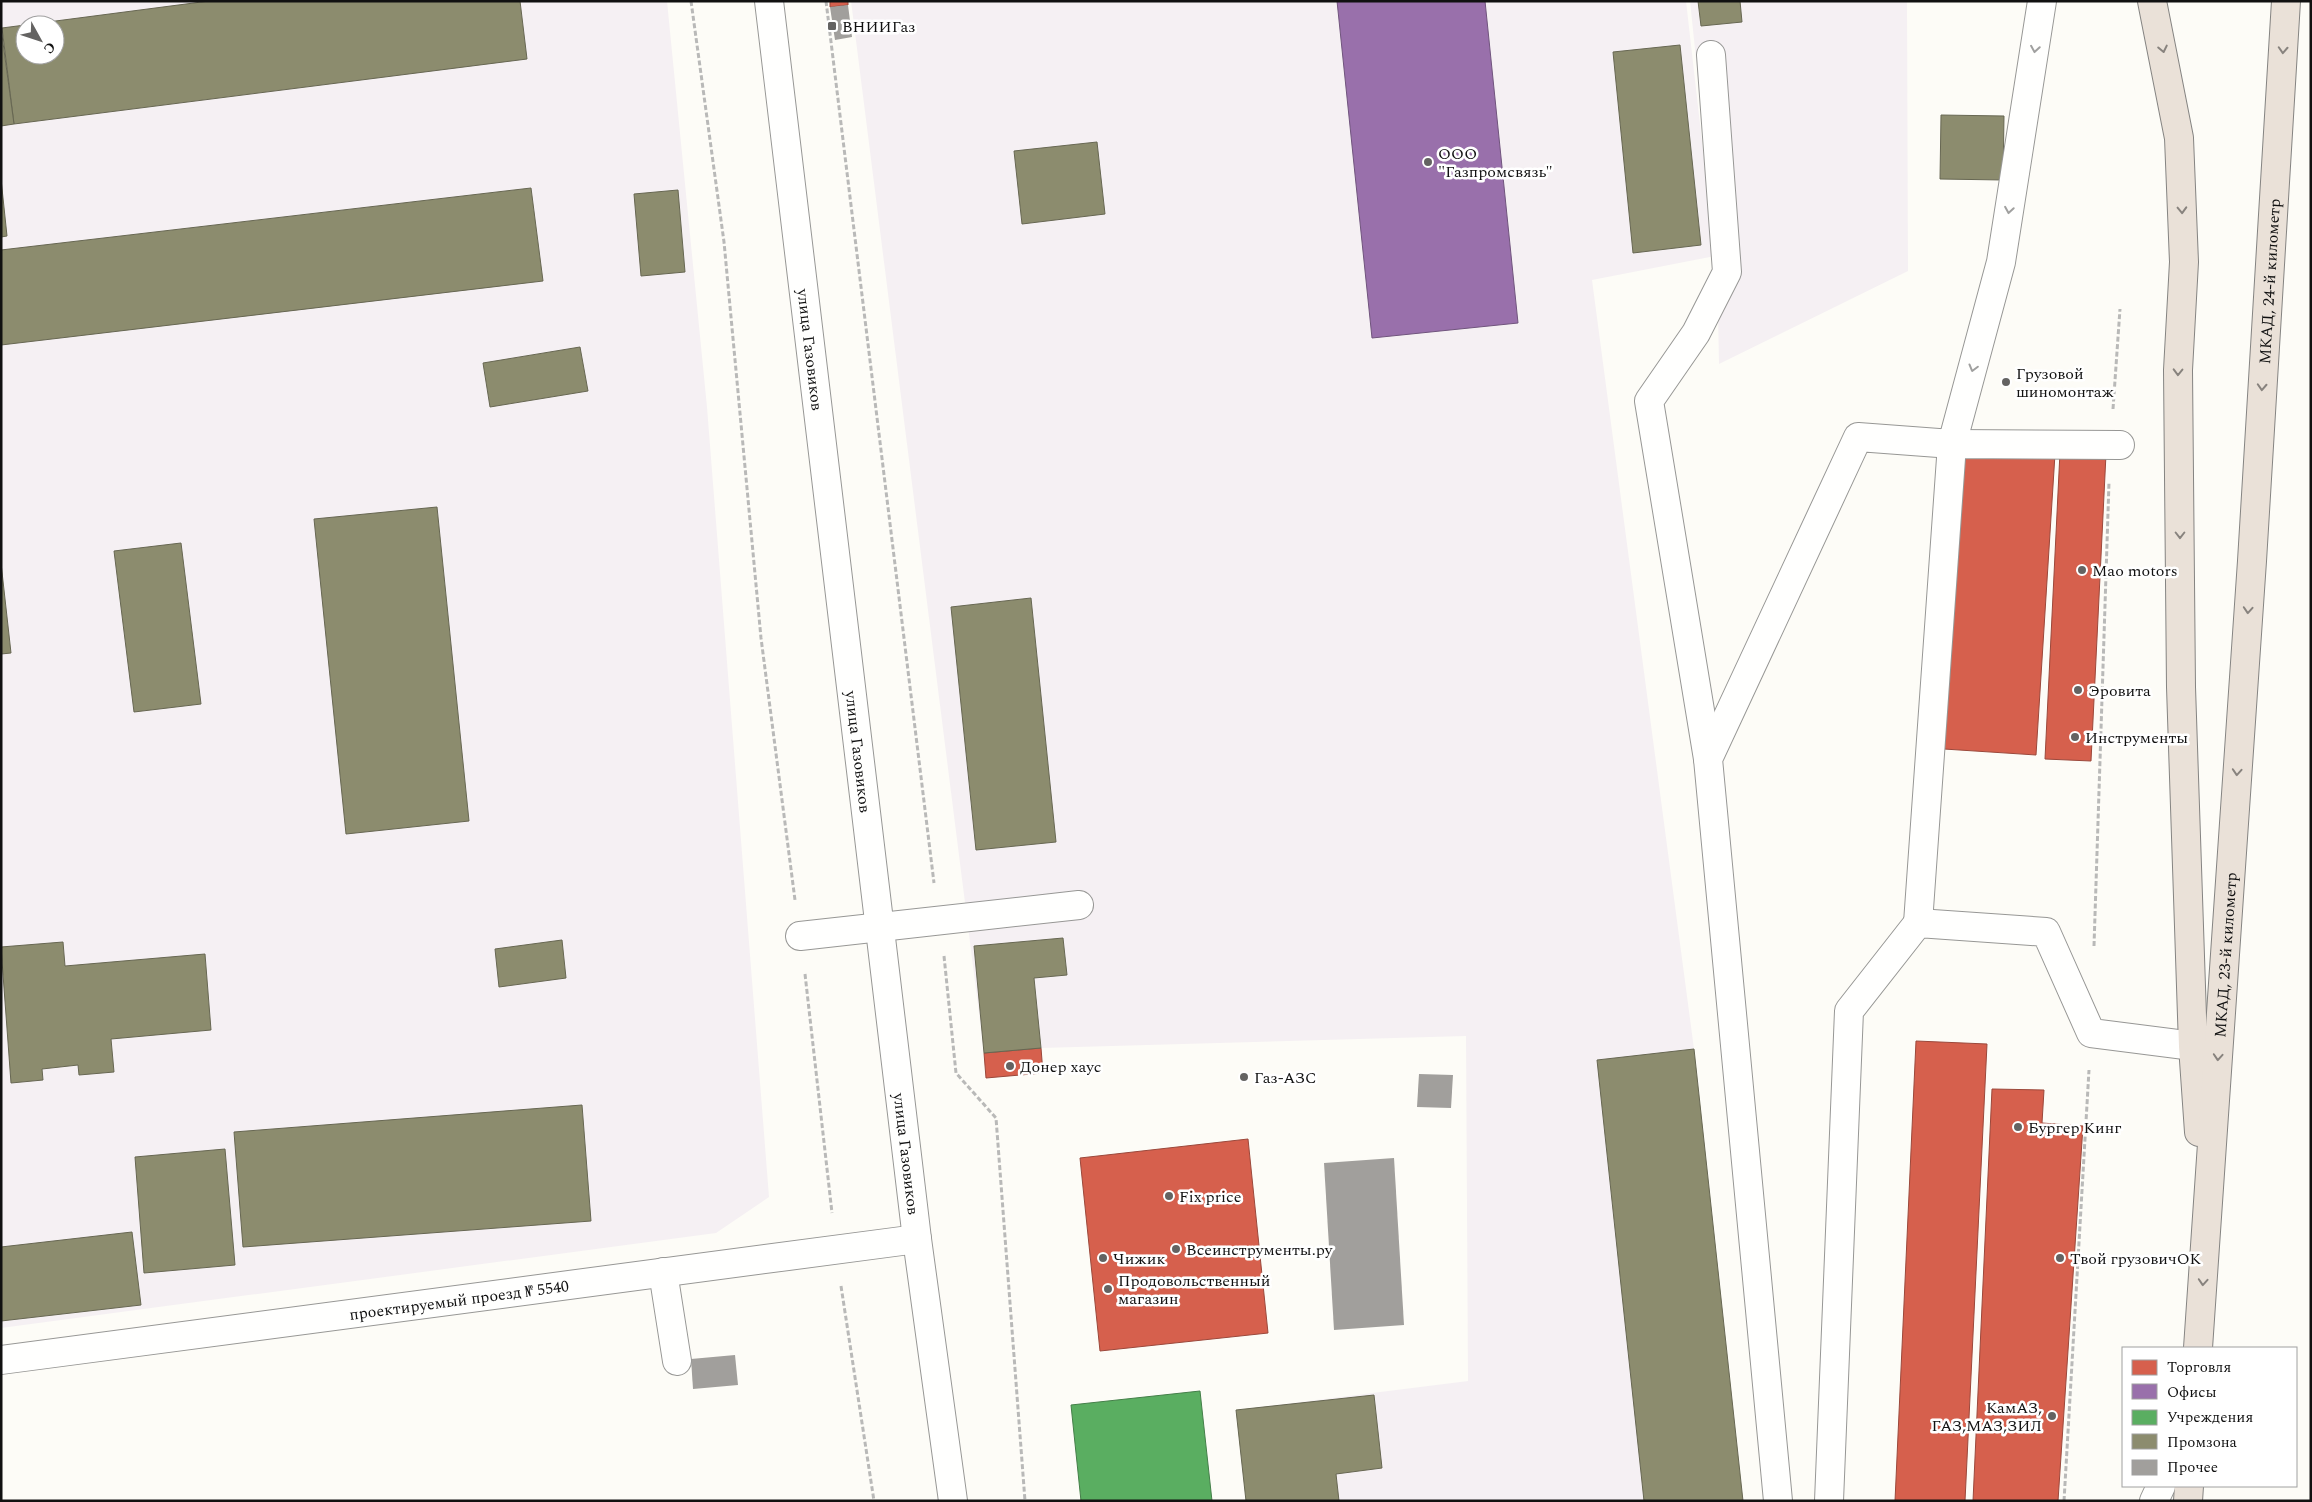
<svg xmlns="http://www.w3.org/2000/svg" width="2312" height="1502" font-family="Spectral,serif">
	<style>
		.industrial { fill: #f5f0f3; fill-rule: evenodd }
		.shops { fill: #d6604d; stroke: #9b483b }
		.offices { fill: #9970ab; stroke: #70547d }
		.public { fill: #5aae61; stroke: #447f49 }
		.industry { fill: #8c8c6e; stroke: #676752; fill-rule: evenodd }
		.building { fill: #a19f9c }
		.lines { fill: none; stroke-linecap: round; stroke-linejoin: round }
		.minor-casing { stroke: #979795; stroke-width: 30 }
		.highway-casing { stroke: #858482; stroke-width: 30 }
		.path { stroke: #b9b9b8; stroke-width: 3; stroke-dasharray: 5 2.5; stroke-linecap: butt }
		.minor { stroke: #fffffe; stroke-width: 28 }
		.highway { stroke: #eae1d8; stroke-width: 28 }
		.oneway { stroke: #a0a09f }
		.oneway2 { stroke: #88837e }
		.poi-dot { fill: #646362; stroke: #fff; stroke-width: 2 }
		.labels { text-anchor: middle; stroke-width: 5; stroke-linejoin: round; paint-order: stroke }
		.poi-label { font-size: 16px; fill: #111; stroke: #fff; text-anchor: start }
		.street-label { font-size: 16px; fill: #111; stroke: #fff }
	</style>
	<rect width="100%" height="100%" fill="#fdfcf7"/>
	<g class="industrial">
		<path d="M1 1H667L707 407 769 1197 716 1233 1 1328ZM25 25H55V55H25Z"/>
		<polygon points="851,1 1686,1 1715,256 1592,280 1694,1049 1743,1501 1246,1501 1236,1410 1468,1381 1466,1036 1041,1048 984,1053"/>
		<polygon points="1690,1 1907,1 1908,271 1719,364 1717,261"/>
	</g>
	<g class="shops">
		<polygon points="830,1 848,1 848,5 830,7"/>
		<polygon points="1962,449 2055,454 2036,755 1944,749"/>
		<polygon points="2060,452 2106,454 2091,761 2045,759"/>
		<polygon points="1916,1041 1987,1044 1965,1501 1895,1501"/>
		<polygon points="1041,1048 1043,1073 986,1078 984,1053"/>
		<polygon points="1992,1089 2044,1090 2042,1123 2083,1126 2058,1501 1973,1501"/>
		<polygon points="1248,1139 1268,1333 1100,1351 1080,1158"/>
	</g>
	<polygon class="offices" points="1337,1 1485,1 1518,323 1372,338"/>
	<polygon class="public" points="1200,1391 1212,1501 1081,1501 1071,1405"/>
	<g class="industry">
		<path d="M209 1H520L527 59 14 124 2 28ZM25 25H55V55H25Z"/>
		<polygon points="1698,1 1740,1 1742,22 1701,26"/>
		<polygon points="1,28 14,124 1,126"/>
		<polygon points="1680,45 1701,245 1633,253 1613,52"/>
		<polygon points="1941,115 2004,116 2003,180 1940,179"/>
		<polygon points="1097,142 1105,214 1022,224 1014,151"/>
		<polygon points="1,179 7,236 1,237"/>
		<polygon points="531,188 543,281 1,345 1,250"/>
		<polygon points="678,190 685,272 641,276 634,194"/>
		<polygon points="580,347 588,391 490,407 483,363"/>
		<polygon points="437,507 469,821 346,834 314,519"/>
		<polygon points="181,543 201,704 134,712 114,551"/>
		<polygon points="1,563 11,653 1,654"/>
		<polygon points="1031,598 1056,842 976,850 951,607"/>
		<polygon points="1063,938 1067,975 1034,978 1041,1048 984,1053 974,946"/>
		<polygon points="562,940 566,978 499,987 495,949"/>
		<polygon points="63,942 65,966 205,954 211,1030 111,1039 114,1072 79,1075 78,1065 42,1069 43,1080 11,1083 1,947"/>
		<polygon points="1694,1049 1743,1501 1644,1501 1597,1060"/>
		<polygon points="582,1105 591,1221 243,1247 234,1132"/>
		<polygon points="225,1149 235,1265 144,1273 135,1157"/>
		<polygon points="132,1232 141,1305 1,1321 1,1247"/>
		<polygon points="1374,1395 1382,1468 1336,1474 1339,1501 1246,1501 1236,1410"/>
	</g>
	<g class="building">
		<polygon points="848,5 852,37 835,40 830,7"/>
		<polygon points="1419,1074 1453,1075 1451,1108 1417,1107"/>
		<polygon points="1394,1158 1404,1325 1334,1330 1324,1163"/>
		<polygon points="735,1355 738,1385 693,1389 691,1359"/>
	</g>
	<g class="lines">
		<g class="minor-casing">
			<g id="minor">
				<path id="s1" d="M769 1 917 1239 953 1501"/>
				<polyline points="1708,759 1649,401 1696,333 1727,272 1711,55"/>
				<polyline points="1918,923 1952,444 2120,445"/>
				<polyline points="800,936 1079,905"/>
				<polyline points="663,1272 677,1361"/>
				<path id="s2" d="M1 1360 917 1239"/>
				<polyline points="1778,1501 1708,759 1858,437 1952,444 2001,262 2042,1"/>
				<polyline points="1829,1501 1849,1011 1918,923 2046,932 2091,1033 2193,1046"/>
				<polyline points="2154,1501 2161,1486"/>
			</g>
		</g>
		<g class="highway-casing">
			<g id="highway">
				<polyline points="2152,1 2179,138 2184,262 2178,370 2181,687 2193,1046 2199,1132"/>
				<path id="s3" d="M2198 1348 2252 561 2286 1"/>
				<polyline points="2188,1501 2189,1486"/>
			</g>
		</g>
		<g class="path">
			<polyline points="691,1 724,242 761,638 795,900"/>
			<polyline points="826,1 934,883"/>
			<polyline points="2113,409 2120,309"/>
			<polyline points="2094,946 2109,482"/>
			<polyline points="944,956 956,1073 996,1118 1025,1501"/>
			<polyline points="805,974 832,1213"/>
			<polyline points="841,1286 874,1501"/>
			<polyline points="2064,1501 2089,1070"/>
		</g>
		<use href="#minor" class="minor"/>
		<use href="#highway" class="highway"/>
	</g>
	<defs><path id="oneway-chevron" d="M-2-3.5L2.5 0L-2 3.5" fill="none" stroke-width="1.6" stroke-linecap="round" stroke-linejoin="round" transform="scale(1.25)"/></defs>
	<g class="oneway">
		<use href="#oneway-chevron" transform="translate(2035 49) rotate(99)"/>
		<use href="#oneway-chevron" transform="translate(2009 210) rotate(99)"/>
		<use href="#oneway-chevron" transform="translate(1973 368) rotate(105)"/>
	</g>
	<g class="oneway2">
		<use href="#oneway-chevron" transform="translate(2163 49) rotate(78)"/>
		<use href="#oneway-chevron" transform="translate(2283 50) rotate(93)"/>
		<use href="#oneway-chevron" transform="translate(2182 210) rotate(88)"/>
		<use href="#oneway-chevron" transform="translate(2178 372) rotate(91)"/>
		<use href="#oneway-chevron" transform="translate(2262 387) rotate(93)"/>
		<use href="#oneway-chevron" transform="translate(2180 535) rotate(90)"/>
		<use href="#oneway-chevron" transform="translate(2248 610) rotate(94)"/>
		<use href="#oneway-chevron" transform="translate(2237 772) rotate(94)"/>
		<use href="#oneway-chevron" transform="translate(2218 1057) rotate(94)"/>
		<use href="#oneway-chevron" transform="translate(2203 1282) rotate(94)"/>
	</g>
	<g class="poi-dot">
		<rect x="827" y="21" width="10" height="10" rx="2.5"/>
		<circle cx="1428" cy="162" r="5"/>
		<circle cx="2006" cy="382" r="5"/>
		<circle cx="2082" cy="570" r="5"/>
		<circle cx="2078" cy="690" r="5"/>
		<circle cx="2075" cy="737" r="5"/>
		<circle cx="1010" cy="1066" r="5"/>
		<circle cx="1244" cy="1077" r="5"/>
		<circle cx="2018" cy="1127" r="5"/>
		<circle cx="1169" cy="1196" r="5"/>
		<circle cx="1176" cy="1249" r="5"/>
		<circle cx="1103" cy="1258" r="5"/>
		<circle cx="2060" cy="1258" r="5"/>
		<circle cx="1108" cy="1289" r="5"/>
		<circle cx="2052" cy="1416" r="5"/>
	</g>
	<g class="labels">
		<g class="poi-label">
			<text x="842" y="32">ВНИИГаз</text>
			<text x="1438" y="159">ООО<tspan x="1438" dy="18">"Газпромсвязь"</tspan></text>
			<text x="2016" y="379">Грузовой<tspan x="2016" dy="18">шиномонтаж</tspan></text>
			<text x="2092" y="576">Mao motors</text>
			<text x="2088" y="696">Эровита</text>
			<text x="2085" y="743">Инструменты</text>
			<text x="1020" y="1072">Донер хаус</text>
			<text x="1254" y="1083">Газ-АЗС</text>
			<text x="2028" y="1133">Бургер Кинг</text>
			<text x="1179" y="1202">Fix price</text>
			<text x="1186" y="1255">Всеинструменты.ру</text>
			<text x="1113" y="1264">Чижик</text>
			<text x="2070" y="1264">Твой грузовичОК</text>
			<text x="1118" y="1286">Продовольственный<tspan x="1118" dy="18">магазин</tspan></text>
			<text x="2042" y="1413" text-anchor="end">КамАЗ,<tspan x="2042" dy="18">ГАЗ,МАЗ,ЗИЛ</tspan></text>
		</g>
		<g class="street-label">
			<text dy="6" stroke="none"><textPath href="#s3" startOffset="1069">МКАД, 24-й километр</textPath></text>
			<text dy="6" stroke="none"><textPath href="#s1" startOffset="351">улица Газовиков</textPath></text>
			<text dy="6" stroke="none"><textPath href="#s1" startOffset="756">улица Газовиков</textPath></text>
			<text dy="6" stroke="none"><textPath href="#s3" startOffset="394">МКАД, 23-й километр</textPath></text>
			<text dy="6" stroke="none"><textPath href="#s1" startOffset="1161">улица Газовиков</textPath></text>
			<text dy="6" stroke="none"><textPath href="#s2" startOffset="462">проектируемый проезд № 5540</textPath></text>
		</g>
	</g>
	<rect width="2312" height="1502" fill="none" stroke="#111111" stroke-width="5"/>
	<rect x="2122" y="1347" width="175" height="140" fill="#ffffff" stroke="#a0a0a0"/>
	<rect x="2132" y="1360" width="25" height="15" fill="#d6604d" stroke="#a0a0a0"/>
	<text x="2167" y="1372" font-size="15" fill="#111111">Торговля</text>
	<rect x="2132" y="1384" width="25" height="15" fill="#9970ab" stroke="#a0a0a0"/>
	<text x="2167" y="1397" font-size="15" fill="#111111">Офисы</text>
	<rect x="2132" y="1410" width="25" height="15" fill="#5aae61" stroke="#a0a0a0"/>
	<text x="2167" y="1422" font-size="15" fill="#111111">Учреждения</text>
	<rect x="2132" y="1434" width="25" height="15" fill="#8c8c6e" stroke="#a0a0a0"/>
	<text x="2167" y="1447" font-size="15" fill="#111111">Промзона</text>
	<rect x="2132" y="1460" width="25" height="15" fill="#a19f9c" stroke="#a0a0a0"/>
	<text x="2167" y="1472" font-size="15" fill="#111111">Прочее</text>
	<g transform="translate(40 40) rotate(130)"><circle r="24" fill="#ffffff" stroke="#a0a0a0"/>
	<path d="M0-4L9 19L0 12L-9 19Z" fill="#646362"/>
	<text y="-8" font-size="14" font-weight="bold" text-anchor="middle" fill="#111111">С</text>
	</g>
</svg>
